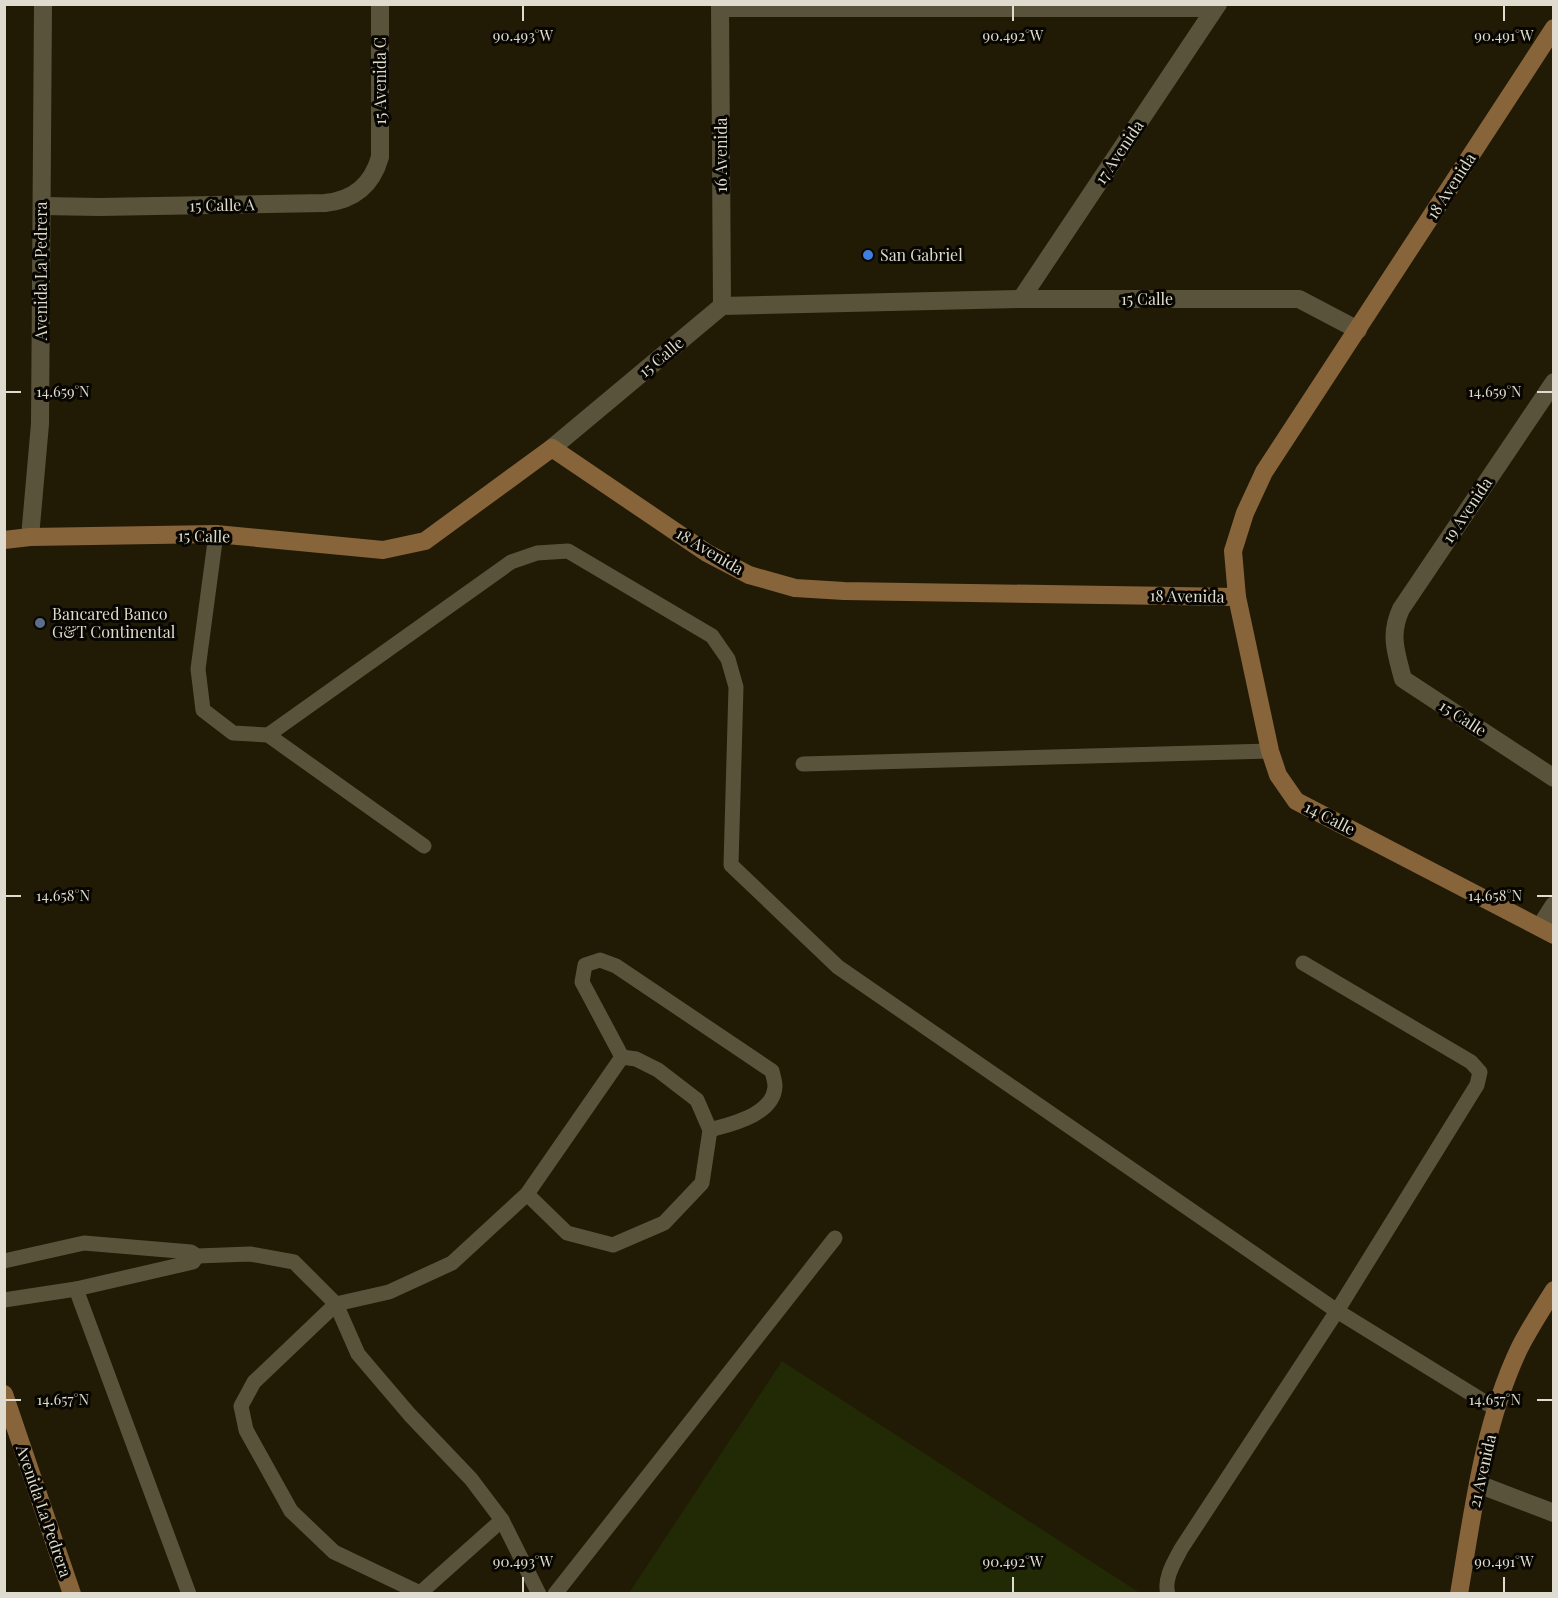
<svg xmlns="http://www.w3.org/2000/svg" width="1558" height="1598" font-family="'Playfair Display',serif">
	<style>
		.green { fill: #212905 }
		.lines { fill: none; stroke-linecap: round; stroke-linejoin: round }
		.lane { stroke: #5a533c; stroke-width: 15 }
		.street { stroke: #5a533c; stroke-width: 18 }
		.secondary { stroke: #88643b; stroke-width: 18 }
		.ticks { fill: none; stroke: #dfdbce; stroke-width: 2 }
		.shop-dot { fill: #3f7fe0; stroke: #080601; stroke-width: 2 }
		.service-dot { fill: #5c6f8a; stroke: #080601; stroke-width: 2 }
		.labels { text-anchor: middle; stroke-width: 6; stroke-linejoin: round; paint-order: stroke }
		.street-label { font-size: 16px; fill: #dfdbce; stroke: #080601 }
		.poi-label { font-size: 16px; fill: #dfdbce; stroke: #080601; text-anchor: start }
		.ticks-label { font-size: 15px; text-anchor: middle; fill: #dfdbce; stroke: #080601; stroke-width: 6; stroke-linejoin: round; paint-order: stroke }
	</style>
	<rect width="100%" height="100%" fill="#211a05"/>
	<polygon class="green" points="782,1361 1140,1593 629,1593"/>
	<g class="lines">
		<g class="lane">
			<polyline points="216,534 198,669 203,710 233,733 268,735 511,562 537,553 568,551 712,636 728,659 736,687 731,865 838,967 1337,1311 1496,1409"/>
			<polyline points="268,735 424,846"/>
			<polyline points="803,764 1270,751"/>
			<path d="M622 1057 582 982 585 965 600 960 616 966 772 1071C773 1076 775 1081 775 1086 774 1115 731 1124 710 1130"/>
			<polyline points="4,1261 84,1243 191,1252 197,1256 250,1254 294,1262 336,1304 358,1354 410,1415 471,1479 502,1520 539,1594"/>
			<polyline points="76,1289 189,1594"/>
			<polyline points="4,1300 76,1289 193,1262 197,1256"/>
			<polyline points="420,1593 334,1552 291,1511 246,1430 241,1406 254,1382 336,1304 389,1292 452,1263 527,1194 622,1057 636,1059 658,1070 697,1100 710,1130 702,1183 664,1223 613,1245 567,1233 527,1194"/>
			<polyline points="419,1594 502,1520"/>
			<polyline points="555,1594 835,1238"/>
			<path d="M1168 1594C1163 1579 1175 1561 1181 1549L1337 1311 1477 1085 1480 1072 1471 1062 1303 963"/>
		</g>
		<g class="street">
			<polyline points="720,4 722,306"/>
			<polyline points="720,8 1215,8"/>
			<path d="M42 206 99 207 325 203C354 200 372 185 380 157V4"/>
			<polyline points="1021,299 1218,4"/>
			<path d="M1554 382 1401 609C1389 635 1396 652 1403 679L1554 778"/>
			<polyline points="552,448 722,306 1021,299 1299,299 1358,330"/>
			<polyline points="30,537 40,424 43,4"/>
			<polyline points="1540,927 1554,905"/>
			<polyline points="1478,1484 1554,1513"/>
		</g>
		<g class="secondary">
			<polyline points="1554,28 1264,472 1245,513 1233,551 1237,597 1270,751 1278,775 1296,801 1554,935"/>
			<polyline points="4,540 30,537 216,534 383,550 425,541 552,448 707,553 749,575 795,588 844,591 1237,597"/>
			<polyline points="4,1394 72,1594"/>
			<path d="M1459 1594C1473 1512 1483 1425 1519 1349 1529 1329 1542 1309 1554 1290"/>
		</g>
	</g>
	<path class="ticks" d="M523 6V21M1013 6V21M1504 6V21M6 392H21M1537 392H1552M6 896H21M1537 896H1552M6 1400H21M1537 1400H1552M523 1577V1592M1013 1577V1592M1504 1577V1592"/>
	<circle class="shop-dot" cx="868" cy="255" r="6"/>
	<circle class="service-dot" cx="40" cy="623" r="6"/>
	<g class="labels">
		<g class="street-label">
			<text transform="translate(380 81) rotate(-90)" y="6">15 Avenida C</text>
			<text transform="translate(1119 152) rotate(-56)" y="6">17 Avenida</text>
			<text transform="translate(721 155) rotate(-90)" y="6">16 Avenida</text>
			<text transform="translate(1451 186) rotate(-57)" y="6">18 Avenida</text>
			<text transform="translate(222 205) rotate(-1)" y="6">15 Calle A</text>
			<text transform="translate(41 271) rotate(-90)" y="6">Avenida La Pedrera</text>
			<text x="1147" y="305">15 Calle</text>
			<text transform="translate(661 357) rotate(-40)" y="6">15 Calle</text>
			<text transform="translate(1467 510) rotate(-56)" y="6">19 Avenida</text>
			<text transform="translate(204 536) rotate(1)" y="6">15 Calle</text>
			<text transform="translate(710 551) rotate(31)" y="6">18 Avenida</text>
			<text transform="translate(1187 596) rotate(1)" y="6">18 Avenida</text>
			<text transform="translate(1463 718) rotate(33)" y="6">15 Calle</text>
			<text transform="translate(1330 818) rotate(27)" y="6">14 Calle</text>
			<text transform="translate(1482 1471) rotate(-77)" y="6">21 Avenida</text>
			<text transform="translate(44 1511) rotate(71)" y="6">Avenida La Pedrera</text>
		</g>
		<g class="poi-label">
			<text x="880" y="261">San Gabriel</text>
			<text x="52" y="620">Bancared Banco<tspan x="52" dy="18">G&amp;T Continental</tspan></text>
		</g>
	</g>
	<g class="ticks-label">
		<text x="523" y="41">90.493°W</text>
		<text x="1013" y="41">90.492°W</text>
		<text x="1504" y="41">90.491°W</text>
		<text x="63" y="397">14.659°N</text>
		<text x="1495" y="397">14.659°N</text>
		<text x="63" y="901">14.658°N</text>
		<text x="1495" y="901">14.658°N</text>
		<text x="63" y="1405">14.657°N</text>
		<text x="1495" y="1405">14.657°N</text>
		<text x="523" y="1567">90.493°W</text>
		<text x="1013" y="1567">90.492°W</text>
		<text x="1504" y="1567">90.491°W</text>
	</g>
	<rect width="1558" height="1598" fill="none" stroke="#dfdbce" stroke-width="12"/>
</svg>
